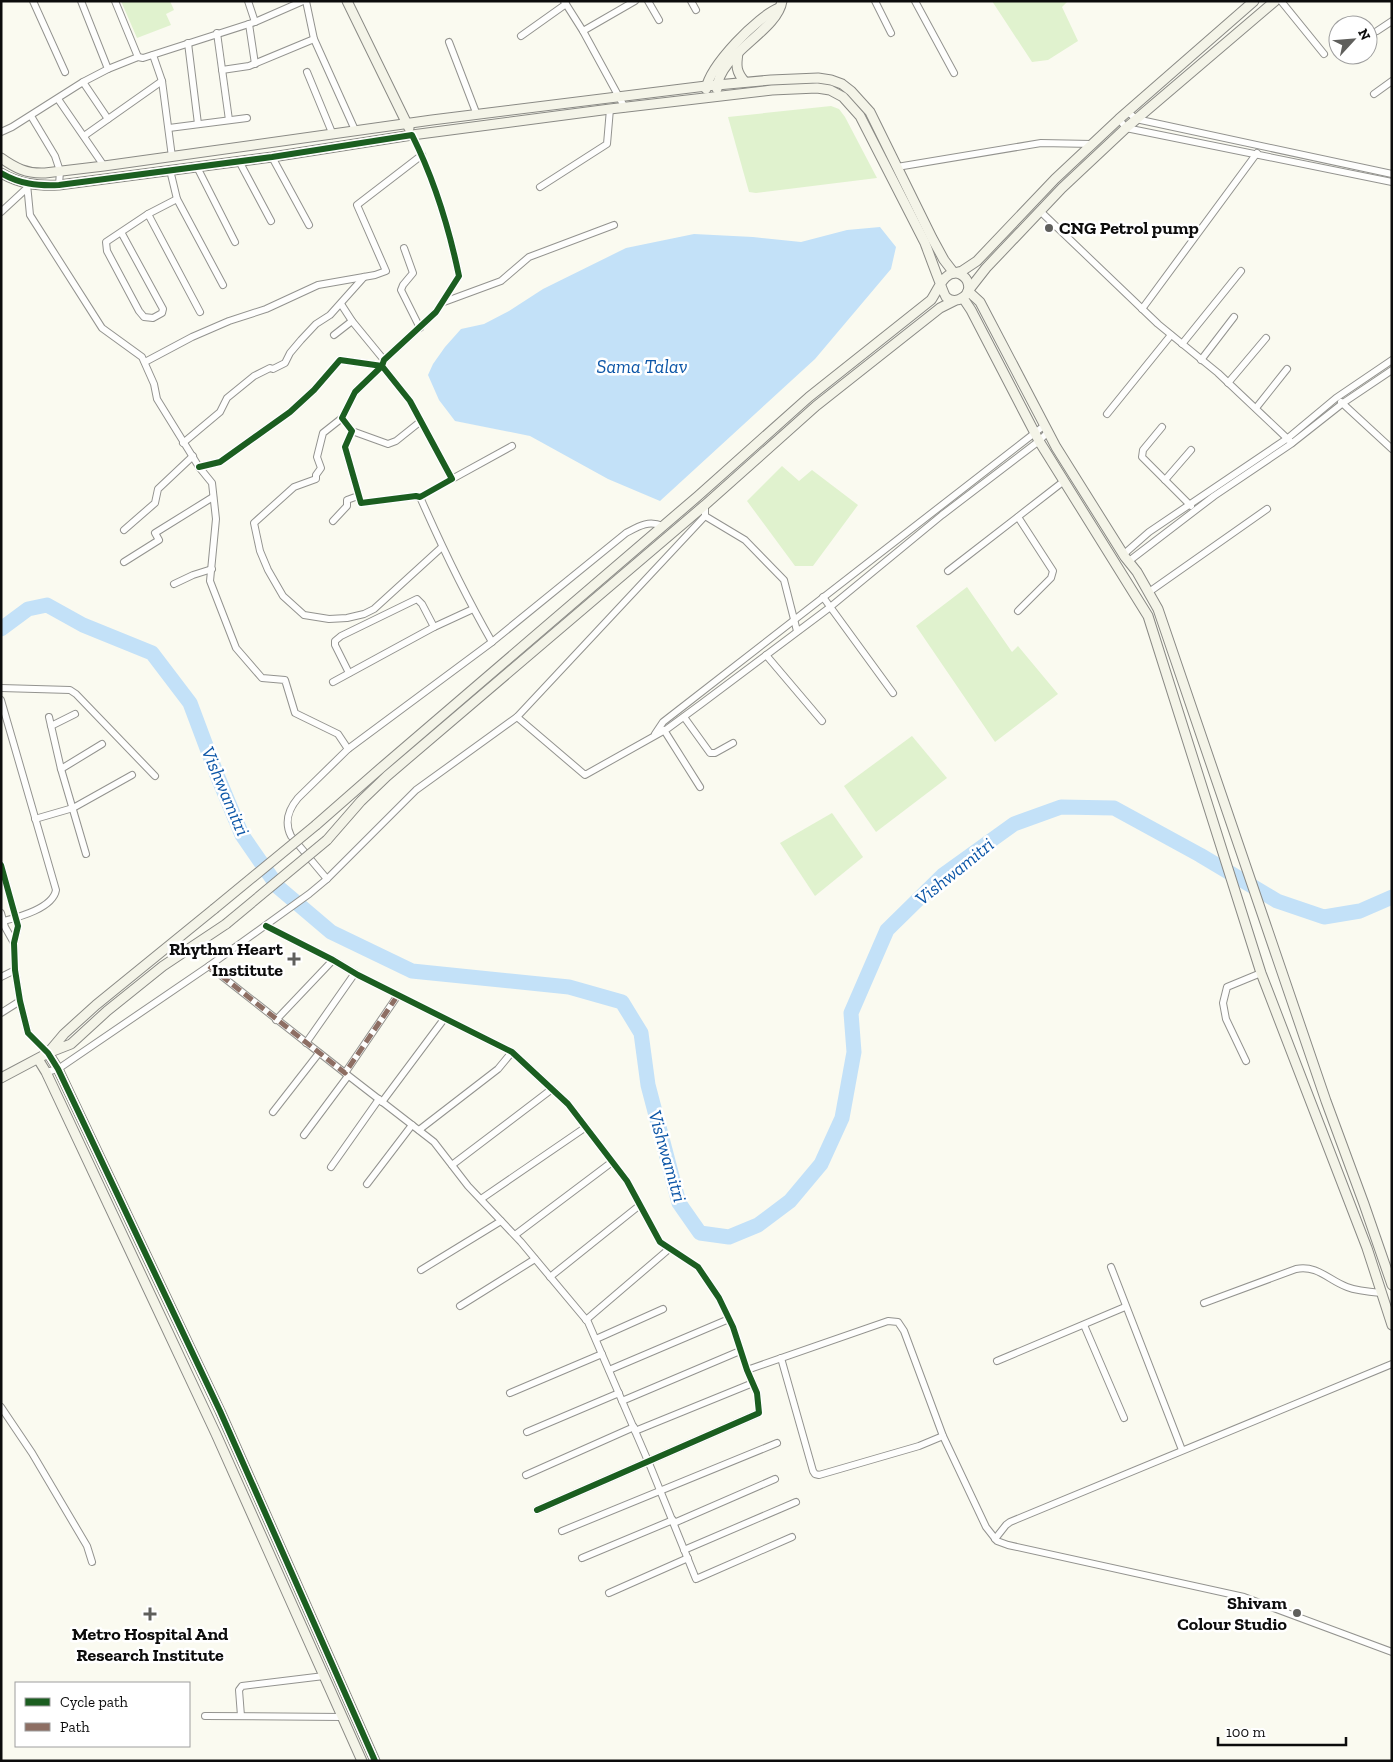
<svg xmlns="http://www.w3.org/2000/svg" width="1393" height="1762" font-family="'Zilla Slab',serif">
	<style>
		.green { fill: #e0f2ce }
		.water { fill: #c3e1f8 }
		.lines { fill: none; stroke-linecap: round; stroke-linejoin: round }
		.river { stroke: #c3e1f8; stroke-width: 15 }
		.street-casing { stroke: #93938f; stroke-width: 8 }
		.secondary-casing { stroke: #8a8a85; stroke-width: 11 }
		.street { stroke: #fefefd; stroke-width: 6 }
		.secondary { stroke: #f4f4e8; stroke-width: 9 }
		.secondary-bridge-casing { stroke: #8a8a85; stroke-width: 11; stroke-linecap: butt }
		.secondary-bridge { stroke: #f4f4e8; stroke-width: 9 }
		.quiet { stroke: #8d6e63; stroke-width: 5; stroke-dasharray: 10 5; stroke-linecap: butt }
		.cycleway-casing { stroke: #fff; stroke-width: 9 }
		.cycleway { stroke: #1b5e20; stroke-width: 6 }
		.poi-dot { fill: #5f5f5c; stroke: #fff; stroke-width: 2 }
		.labels { text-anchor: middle; stroke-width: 5; stroke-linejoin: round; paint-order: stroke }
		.poi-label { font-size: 18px; font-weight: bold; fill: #0c0c0c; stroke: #fff; text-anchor: end }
		.water-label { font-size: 19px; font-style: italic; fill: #0c56a7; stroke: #fff }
	</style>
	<rect width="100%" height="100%" fill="#fafaf0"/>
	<g class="green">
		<polygon points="121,1 170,1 174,10 166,14 171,25 137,38"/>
		<polygon points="992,1 1068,1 1062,7 1078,41 1048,60 1032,62"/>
		<polygon points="831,106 839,109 845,117 877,178 756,193 749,192 728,117"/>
		<polygon points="782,466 799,481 812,470 858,505 813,566 795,566 747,501"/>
		<polygon points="967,587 1012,652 1018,646 1058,694 995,742 916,626"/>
		<polygon points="912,736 947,778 876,832 844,786"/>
		<polygon points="832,813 863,857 815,896 780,843"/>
	</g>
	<polygon class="water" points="880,227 896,247 891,269 815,359 660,501 608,479 530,436 455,421 439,400 428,375 433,364 445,347 461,329 484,324 509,311 543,289 626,248 694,234 753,237 801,242 847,230"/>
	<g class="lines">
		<polyline class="river" points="1,629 28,609 47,605 83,625 152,653 190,703 217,775 242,835 278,887 331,932 412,971 569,987 622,1002 641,1033 648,1085 679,1203 700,1233 729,1237 758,1225 790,1201 821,1164 842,1118 854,1052 851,1013 887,930 943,875 1014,824 1061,807 1114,808 1200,855 1277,901 1324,917 1360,911 1392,897"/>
		<g class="street-casing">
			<g id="street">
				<polyline points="33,1 65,72"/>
				<polyline points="81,1 108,69"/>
				<polyline points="115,1 138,57"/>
				<polyline points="248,1 255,22"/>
				<polyline points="306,1 314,39 355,130"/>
				<polyline points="564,1 583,31 625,108"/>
				<polyline points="648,1 659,20"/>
				<polyline points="691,1 696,10"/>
				<polyline points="875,1 891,33"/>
				<polyline points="915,1 954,73"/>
				<polyline points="1281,1 1324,54"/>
				<polyline points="249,24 255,64"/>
				<polyline points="583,31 635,1"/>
				<polyline points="1377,31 1392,21"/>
				<polyline points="217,33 229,120"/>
				<polyline points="521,36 566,4"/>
				<polyline points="449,42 477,115"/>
				<polyline points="188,43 198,124"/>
				<polyline points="153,55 162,81 172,157"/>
				<polyline points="222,70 249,66 314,39"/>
				<polyline points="307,72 333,135"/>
				<polyline points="83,82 108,119"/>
				<polyline points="1374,94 1392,81"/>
				<polyline points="58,99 104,166"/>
				<polyline points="1127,111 1136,119 1392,174"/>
				<polyline points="31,116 55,156 60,171 59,185"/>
				<polyline points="1119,119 1126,128 1392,182"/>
				<polyline points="169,128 247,118"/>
				<polyline points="1,132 12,127 83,82 108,69 138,57 143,58 255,22 303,1"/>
				<polyline points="84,136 162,81"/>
				<polyline points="272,157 309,225"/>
				<polyline points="239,161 271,221"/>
				<polyline points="197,167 235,242"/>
				<polyline points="897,167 1041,143 1092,144"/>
				<polyline points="170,170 177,199 223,285"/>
				<polyline points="27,184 30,215 102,328 142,357 154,384 157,399 199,467 212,483 216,519 210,581 236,648 262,678 285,680 295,713 338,734 348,749"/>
				<polyline points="540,187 607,144 610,109"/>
				<polyline points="1040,211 1158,324 1218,373 1292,443"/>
				<polyline points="1,212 27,188"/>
				<polyline points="148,214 200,312"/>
				<polyline points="121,232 163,309 162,313 153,318 144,317 139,311 107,251 106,242 148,214 177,199"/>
				<polyline points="404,248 413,273 403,285 401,290 420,328"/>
				<polyline points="444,302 501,281 529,257 614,225"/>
				<polyline points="341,304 352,321 384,360"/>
				<polyline points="1142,309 1257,153"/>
				<polyline points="334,335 352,321"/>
				<polyline points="1182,344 1241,271"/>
				<polyline points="1201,360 1234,317"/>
				<polyline points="145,362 192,337 229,321 266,309 318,285 375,275 386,271 357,205 422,155"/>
				<polyline points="1228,383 1266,338"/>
				<polyline points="1341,402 1392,449"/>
				<polyline points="1256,408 1287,369"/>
				<polyline points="1107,414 1171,335"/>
				<polyline points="342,418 323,433 317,457 321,468 316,475 316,479 294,487 254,523 260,551 268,570 283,596 304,615 329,619 347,618 364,614 374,609 442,547"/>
				<polyline points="1162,427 1143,450 1142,457 1191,506"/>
				<polyline points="352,431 388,444 396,441 421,421"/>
				<polyline points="183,443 220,412 227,398 254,376 270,368 273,369 285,363 290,353 301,340 316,324 330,315 364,277"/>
				<path d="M199 467 220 462 290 412 314 390 340 360 382 366 410 401 452 479 420 497 416 496 361 503 345 447 352 431 342 418 355 392 382 366 384 360 436 312 459 276C449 228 434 179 412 135"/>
				<polyline points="452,479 512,446"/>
				<polyline points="1165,480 1191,450"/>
				<path d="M420 497C442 547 465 595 492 642"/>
				<polyline points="705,516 745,540 784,580 797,631"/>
				<polyline points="333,521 347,506 347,500 358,496"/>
				<polyline points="124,530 155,503 158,489 193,456"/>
				<polyline points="1124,554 1149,532 1288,438 1336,398 1392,360"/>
				<polyline points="1129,561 1214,496 1291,444 1343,403 1392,370"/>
				<polyline points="124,562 159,540 155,533 213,497"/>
				<polyline points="948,571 1064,481"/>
				<polyline points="174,584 193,575 212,569"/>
				<polyline points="1149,592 1267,509"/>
				<polyline points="823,597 893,693"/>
				<polyline points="1018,611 1051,578 1053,571 1018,517"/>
				<polyline points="766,655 822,721"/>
				<polyline points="349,673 335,645 335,641 341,636 417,599 422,604 434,627"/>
				<polyline points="333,682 434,627 473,609"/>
				<polyline points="1,688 70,690 76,694 155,776"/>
				<path d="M1 700 56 890C53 908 19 917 4 921"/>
				<polyline points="49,717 61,769 86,854"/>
				<polyline points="517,717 585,775 667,729 701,704 829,608 942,515 1039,441 1048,432"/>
				<polyline points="684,717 710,753 715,753 733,743"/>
				<polyline points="51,726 75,714"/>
				<polyline points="664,730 700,787"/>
				<polyline points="655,734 663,722 1045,425"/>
				<polyline points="61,769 102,744"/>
				<polyline points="35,819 73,808 132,775"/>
				<polyline points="1,865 18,926 14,943 15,970 20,1001 28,1033 48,1053"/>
				<path d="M327 879 291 836C284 822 288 810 298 798L348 749 492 642 626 533C639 526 648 520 663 526"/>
				<polyline points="1,913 5,927 14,943"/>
				<polyline points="266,926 333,960 358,975 512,1052 568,1104 627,1181 660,1242 698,1267 719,1298 733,1327 747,1370 757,1393 759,1413 537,1510"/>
				<polyline points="209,966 345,1073 398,995"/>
				<polyline points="1,977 15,970"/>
				<polyline points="1,1013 20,1001"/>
				<polyline points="276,1020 333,960"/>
				<polyline points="306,1043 355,973"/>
				<polyline points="1246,1061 1226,1019 1223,1003 1227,987 1261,973"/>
				<polyline points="46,1072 58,1069 209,966 309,894 327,879 416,790 517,717 705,516 705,505"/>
				<polyline points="345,1073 434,1142 468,1186 521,1242 588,1322 651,1468 696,1579 792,1537"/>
				<polyline points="382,1102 444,1019"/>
				<polyline points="273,1112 319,1053"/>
				<polyline points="419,1130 498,1069 512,1052"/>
				<polyline points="304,1135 348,1076"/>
				<polyline points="452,1165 552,1089"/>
				<polyline points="331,1167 379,1099"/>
				<polyline points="367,1184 412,1125"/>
				<polyline points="481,1199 586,1127"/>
				<polyline points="515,1235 612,1162"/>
				<polyline points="1111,1267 1182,1450"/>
				<polyline points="421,1270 501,1221"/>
				<polyline points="550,1277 640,1205"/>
				<path d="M1204 1303 1296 1269C1318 1265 1328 1280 1347 1287 1357 1291 1370 1292 1382 1293"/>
				<polyline points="460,1306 535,1259"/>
				<polyline points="586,1320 669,1249"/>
				<polyline points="1084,1325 1124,1418"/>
				<polyline points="596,1339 663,1309"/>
				<polyline points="781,1358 813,1471 815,1474 819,1475 919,1446 943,1436"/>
				<polyline points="997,1361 1125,1307"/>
				<polyline points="609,1370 729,1319"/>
				<polyline points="747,1370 888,1321 898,1322 904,1331 943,1436 986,1527 997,1541 1008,1545 1244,1597 1392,1652"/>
				<polyline points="510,1393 602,1354"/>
				<polyline points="622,1401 740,1351"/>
				<polyline points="1,1407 32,1453 87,1546 92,1562"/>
				<polyline points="635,1431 753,1383"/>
				<polyline points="527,1432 619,1393"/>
				<polyline points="526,1475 634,1427"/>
				<polyline points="674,1523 775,1479"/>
				<polyline points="562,1531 777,1443"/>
				<polyline points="995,1539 1006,1525 1010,1522 1392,1364"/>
				<polyline points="684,1550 796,1502"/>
				<polyline points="582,1558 673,1520"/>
				<polyline points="609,1593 688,1558"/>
				<polyline points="205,1716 342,1717"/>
				<polyline points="241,1716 239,1690 242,1686 324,1676"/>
			</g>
		</g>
		<g class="secondary-casing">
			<g id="secondary">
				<polyline points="347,1 409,128"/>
				<polyline points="1275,1 1126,128 1062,188 986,268 968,291 980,302 1056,447 1125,557 1137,572 1158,609 1326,1101 1364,1204 1392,1285"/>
				<path d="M738 53C736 66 736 72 745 82"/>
				<path d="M706 89C710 65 758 16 779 8"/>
				<path d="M717 89C718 54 777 32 782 1"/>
				<path d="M1 158C15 168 27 174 45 173L104 166 432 120 706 86 771 80 818 78 831 80 842 84 851 91 870 112 932 238 944 260 954 273 962 271 977 261 1055 179 1119 119 1254 1"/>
				<path d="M1 173C20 184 37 186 59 185L272 157 412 135 610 109 772 90 817 88 830 90 843 97 860 116 925 243C928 251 944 295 946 297 956 306 972 295 968 283 967 279 964 276 960 274 945 268 938 290 931 300L809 397 698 496 381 768 316 825"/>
				<polyline points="963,298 971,310 1039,441 1148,616 1261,973 1367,1248 1392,1325"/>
				<polyline points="327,840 361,801 387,776 705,505 816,406 940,308 954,301"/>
				<polyline points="214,909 96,1005 64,1034 48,1053 71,1044 107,1011 163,966 226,924"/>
				<polyline points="38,1059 46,1072 216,1434 362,1761"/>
				<polyline points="1,1078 48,1053 58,1069 220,1411 375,1761"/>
			</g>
		</g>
		<use href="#street" class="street"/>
		<use href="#secondary" class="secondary"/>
		<g class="secondary-bridge-casing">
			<g id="secondary-bridge">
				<polyline points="214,909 316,825"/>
				<polyline points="226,924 327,840"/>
			</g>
		</g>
		<use href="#secondary-bridge" class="secondary-bridge"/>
		<polyline class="quiet" points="209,966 345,1073 398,995"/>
		<g class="cycleway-casing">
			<g id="cycleway">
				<path d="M1 173C20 184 37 186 59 185L272 157 412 135C434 179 449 228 459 276L436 312 384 360 382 366 355 392 342 418 352 431 345 447 361 503 416 496 420 497 452 479 410 401 382 366 340 360 314 390 290 412 220 462 199 467"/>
				<polyline points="1,865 18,926 14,943 15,970 20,1001 28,1033 48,1053 58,1069 220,1411 375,1761"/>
				<polyline points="266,926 333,960 358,975 512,1052 568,1104 627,1181 660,1242 698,1267 719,1298 733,1327 747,1370 757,1393 759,1413 537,1510"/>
			</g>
		</g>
		<use href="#cycleway" class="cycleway"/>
	</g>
	<g class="poi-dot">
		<circle cx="1049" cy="228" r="5"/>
		<path d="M291.5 951.5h5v5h5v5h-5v5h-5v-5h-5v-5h5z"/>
		<circle cx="1297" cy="1613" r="5"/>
		<path d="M147.5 1606.5h5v5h5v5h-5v5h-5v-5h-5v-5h5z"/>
	</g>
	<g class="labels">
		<g class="poi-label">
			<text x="1059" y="234" text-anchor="start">CNG Petrol pump</text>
			<text x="283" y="955">Rhythm Heart<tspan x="283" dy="21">Institute</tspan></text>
			<text x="1287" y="1609">Shivam<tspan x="1287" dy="21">Colour Studio</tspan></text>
			<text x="150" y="1640" text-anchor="middle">Metro Hospital And<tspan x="150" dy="21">Research Institute</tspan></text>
		</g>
		<g class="water-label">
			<text x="642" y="373">Sama Talav</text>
			<text transform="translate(226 791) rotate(67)" y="7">Vishwamitri</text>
			<text transform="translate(954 871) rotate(-39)" y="7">Vishwamitri</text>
			<text transform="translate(668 1156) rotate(74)" y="7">Vishwamitri</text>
		</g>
	</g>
	<rect width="1393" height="1762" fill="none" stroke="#0c0c0c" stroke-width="5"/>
	<rect x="15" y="1682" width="175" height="65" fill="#ffffff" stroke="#9e9e9e"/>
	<rect x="25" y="1698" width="25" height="8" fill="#1b5e20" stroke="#9e9e9e"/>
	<text x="60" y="1707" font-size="15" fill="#0c0c0c">Cycle path</text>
	<rect x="25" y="1723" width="25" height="8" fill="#8d6e63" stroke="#9e9e9e"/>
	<text x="60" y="1732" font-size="15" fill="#0c0c0c">Path</text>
	<g transform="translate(1353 40) rotate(64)"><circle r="24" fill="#ffffff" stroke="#9e9e9e"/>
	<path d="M0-4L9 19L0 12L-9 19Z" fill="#5f5f5c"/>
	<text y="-8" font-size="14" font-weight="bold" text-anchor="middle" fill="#0c0c0c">N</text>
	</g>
	<path d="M1218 1737v8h128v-8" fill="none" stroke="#0c0c0c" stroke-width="2.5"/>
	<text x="1226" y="1737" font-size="15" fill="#0c0c0c" stroke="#ffffff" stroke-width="4" paint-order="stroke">100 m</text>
</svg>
